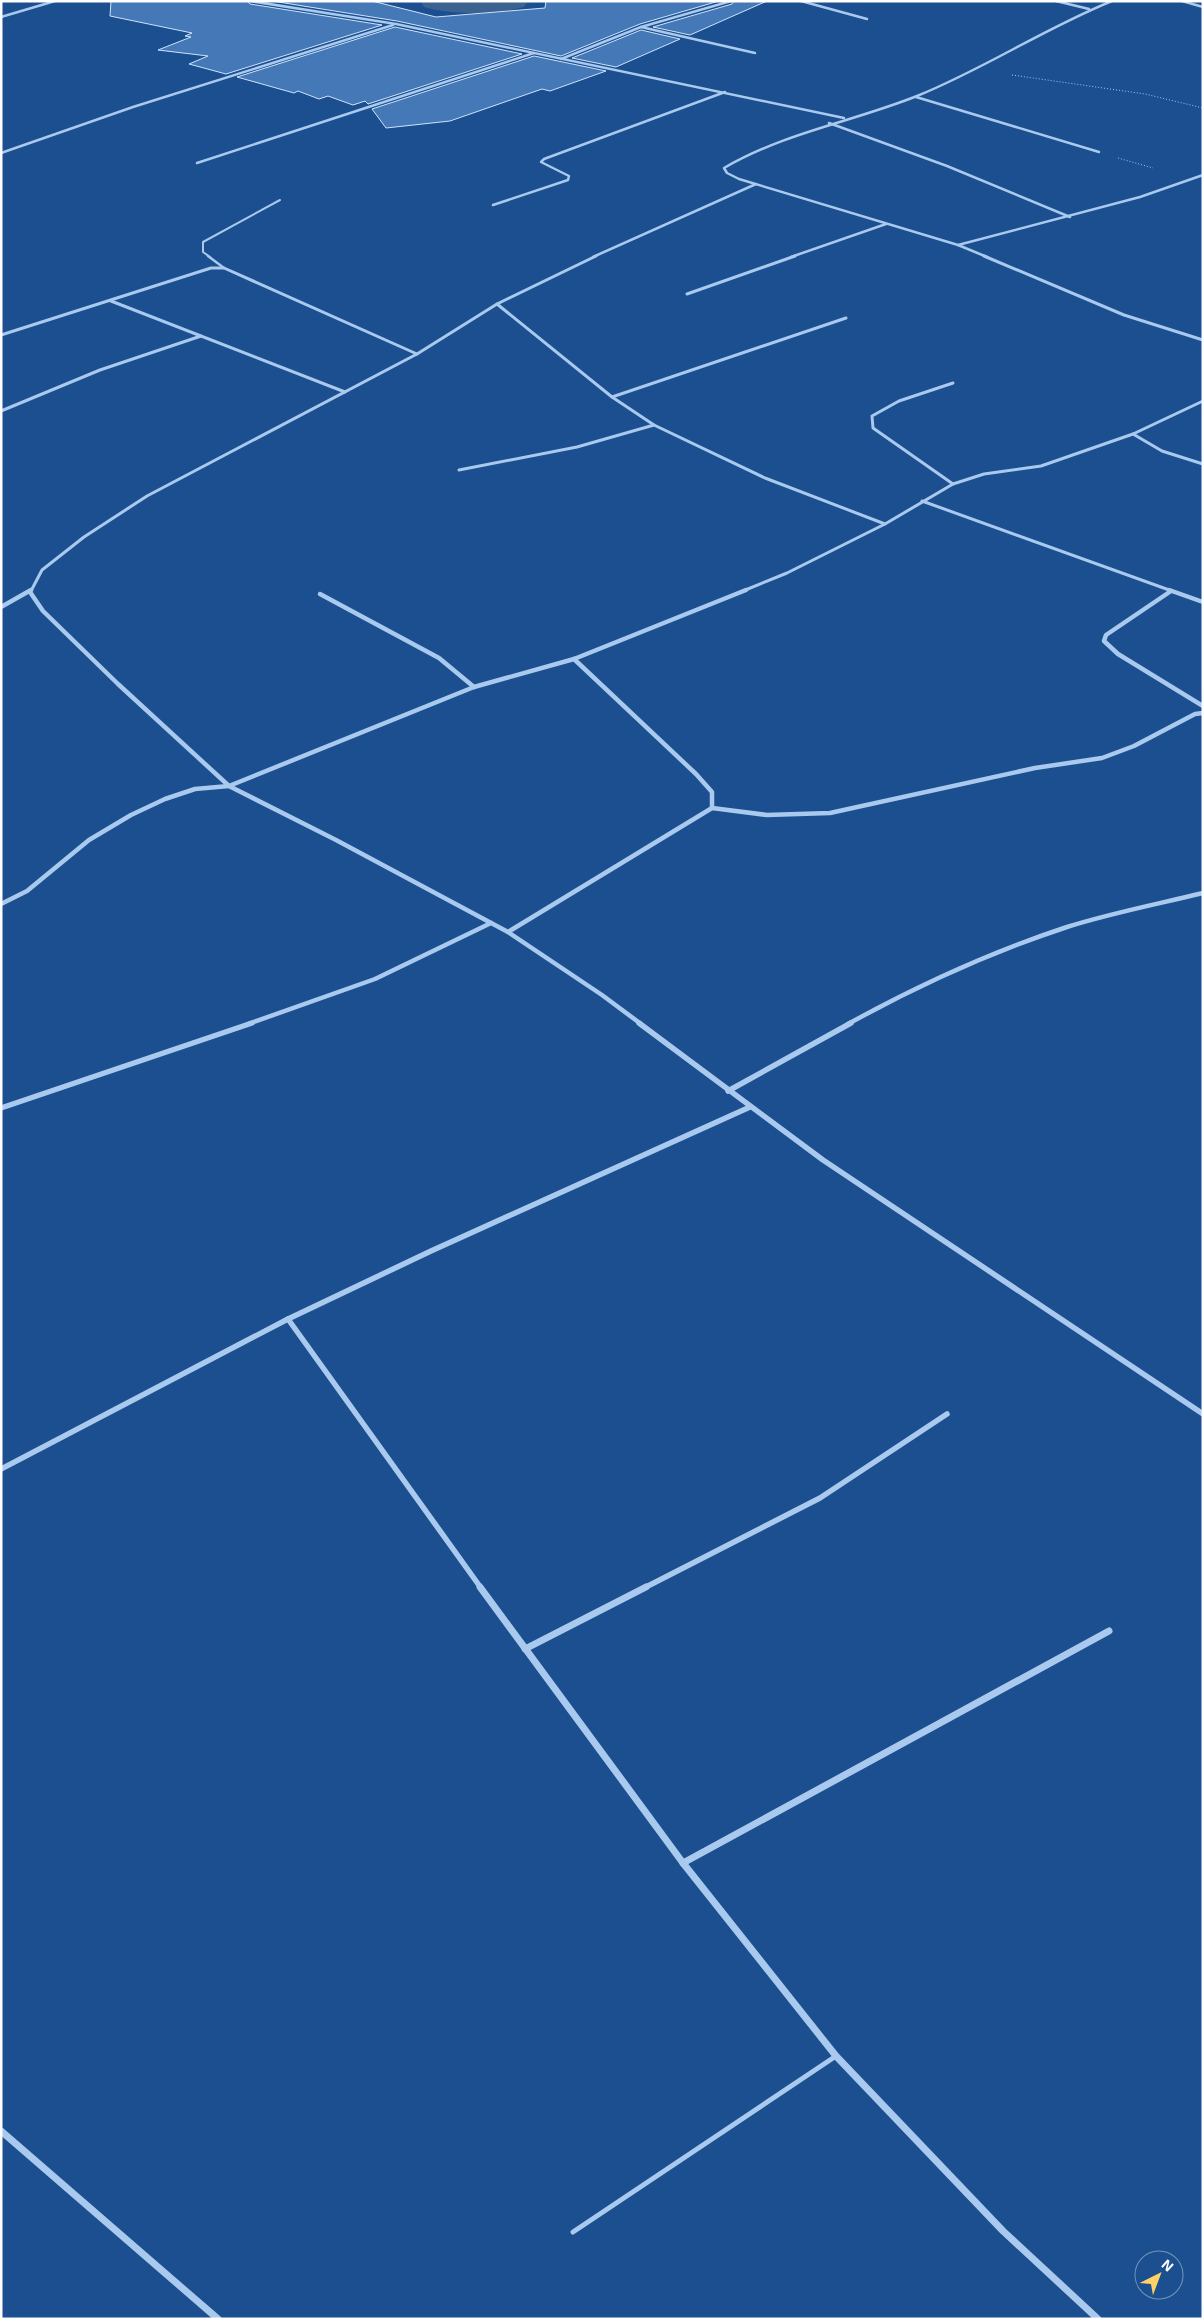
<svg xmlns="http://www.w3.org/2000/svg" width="1204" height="2320" font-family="'Exo 2',sans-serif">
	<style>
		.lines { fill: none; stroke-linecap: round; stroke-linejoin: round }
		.river { fill: #3c6290; fill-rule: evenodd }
		.building { fill: #4478b7; stroke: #cfe3fa }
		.path { stroke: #a9c9ee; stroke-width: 1; stroke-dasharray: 1 2; stroke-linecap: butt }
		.lane-far2 { stroke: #a9c9ee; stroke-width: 2 }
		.lane-far1 { stroke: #a9c9ee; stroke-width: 2.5 }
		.lane { stroke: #a9c9ee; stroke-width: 5 }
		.street-far4 { stroke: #a9c9ee; stroke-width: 2.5 }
		.street-far3 { stroke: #a9c9ee; stroke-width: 3 }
		.street-far2 { stroke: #a9c9ee; stroke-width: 4.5 }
		.street-far1 { stroke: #a9c9ee; stroke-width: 5.5 }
		.street { stroke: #a9c9ee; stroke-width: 7 }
	</style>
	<rect width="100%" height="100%" fill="#1b4f8f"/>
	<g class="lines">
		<path class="river" d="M420 1H528L524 7C494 15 454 15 424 7Z"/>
	</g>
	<g class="building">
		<polygon points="111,1 247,1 250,4 382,25 226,74 189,64 208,56 158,50 191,37 185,36 192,33 110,16"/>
		<polygon points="272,1 372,1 436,17 545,8 546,1 719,1 640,24 561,56 397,21"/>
		<polygon points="734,1 767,1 690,35 653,27 732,4"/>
		<polygon points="395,27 522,54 368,104 365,101 353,105 328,96 319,99 298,91 294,93 237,77"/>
		<polygon points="641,30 680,39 616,67 572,58"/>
		<polygon points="534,56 606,71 550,91 542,89 450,121 386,128 372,109"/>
	</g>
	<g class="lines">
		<g class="path">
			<polyline points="1012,75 1145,94 1203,108"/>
			<polyline points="1118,158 1153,168"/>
		</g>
		<polyline class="lane-far2" points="210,257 203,252 203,242 280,200"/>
		<polyline class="lane-far1" points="208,256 224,268"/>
		<polyline class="lane" points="573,2232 836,2056"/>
		<g class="street-far4">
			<polyline points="250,1 396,24 844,118"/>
			<polyline points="801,1 867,19"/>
			<polyline points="1056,1 1089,9"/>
			<polyline points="1182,1 1203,7"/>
			<polyline points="1,17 55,1"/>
			<polyline points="641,27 755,53"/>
			<polyline points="561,59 641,27 731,1"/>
			<polyline points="916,97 1099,152"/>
			<polyline points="829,123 947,166 1070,217"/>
			<polyline points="1,153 133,107 393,25"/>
			<polyline points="197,163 534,53"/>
			<polyline points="493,205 568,180 569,176 541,162 544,159 725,92"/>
			<polyline points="958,245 1140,197 1203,175"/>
			<polyline points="593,257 756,184"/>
			<polyline points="791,257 886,224"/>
			<path d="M987 257 958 245 739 179 727 173 724 168C786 132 852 122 917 96 984 69 1045 28 1112 1"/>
		</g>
		<g class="street-far3">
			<polyline points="984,256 1124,315 1203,340"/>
			<polyline points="687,294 795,256"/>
			<polyline points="111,301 345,392"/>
			<polyline points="497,304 612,397 654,425 765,478 885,524"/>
			<polyline points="1,335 211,268 224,268 417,354"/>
			<polyline points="953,383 899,401 872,416 873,428 953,484"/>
			<polyline points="612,397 846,318"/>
			<polyline points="1,411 100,370 201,336"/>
			<polyline points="1133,434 1162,451 1203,464"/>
			<polyline points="459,470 577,447 654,425"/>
			<polyline points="922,501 1172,591"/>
			<polyline points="31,591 42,570 84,537 147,496 417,354 497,304 596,256"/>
			<polyline points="743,591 787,573 885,524 953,484 984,474 1041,466 1133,434 1203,401"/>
		</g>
		<g class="street-far2">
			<polyline points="1169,590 1203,602"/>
			<polyline points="1171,591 1106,635 1104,641 1118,654 1203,706"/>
			<polyline points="30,592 43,611 118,684 229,786 336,840 508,932 602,995 641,1024"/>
			<polyline points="320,594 439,658 474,687"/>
			<polyline points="1,607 31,590"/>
			<polyline points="574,659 696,774 712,792 712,808"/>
			<polyline points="1,904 27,891 89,840 131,815 165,799 195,789 229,786 474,687 574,659 746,590"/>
			<polyline points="508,932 712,808 767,815 830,813 1035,768 1102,758 1134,746 1195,714 1203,713"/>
			<polyline points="248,1024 375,979 491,923"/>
			<path d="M848 1024C917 986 991 952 1067 927 1111 913 1158 904 1203 893"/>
		</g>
		<g class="street-far1">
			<polyline points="639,1023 823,1160 1203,1414"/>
			<polyline points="728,1091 851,1023"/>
			<polyline points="1,1108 252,1023"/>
			<polyline points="288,1319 481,1588"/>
			<polyline points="1,1469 288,1319 431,1251 750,1107"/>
			<polyline points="644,1588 820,1498 947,1414"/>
		</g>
		<g class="street">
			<polyline points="480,1587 683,1863 836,2056 1003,2231 1098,2319"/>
			<polyline points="525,1649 646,1587"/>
			<polyline points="683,1863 1109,1631"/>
			<polyline points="1,2131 218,2319"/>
		</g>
	</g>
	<rect width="1204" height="2320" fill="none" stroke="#ffffff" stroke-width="5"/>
	<g transform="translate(1159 2275) rotate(42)"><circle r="24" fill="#1b4f8f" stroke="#7695bc"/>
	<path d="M0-4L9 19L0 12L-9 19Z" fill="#ffd166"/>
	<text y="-8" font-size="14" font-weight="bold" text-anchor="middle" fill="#ffffff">N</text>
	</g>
</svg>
